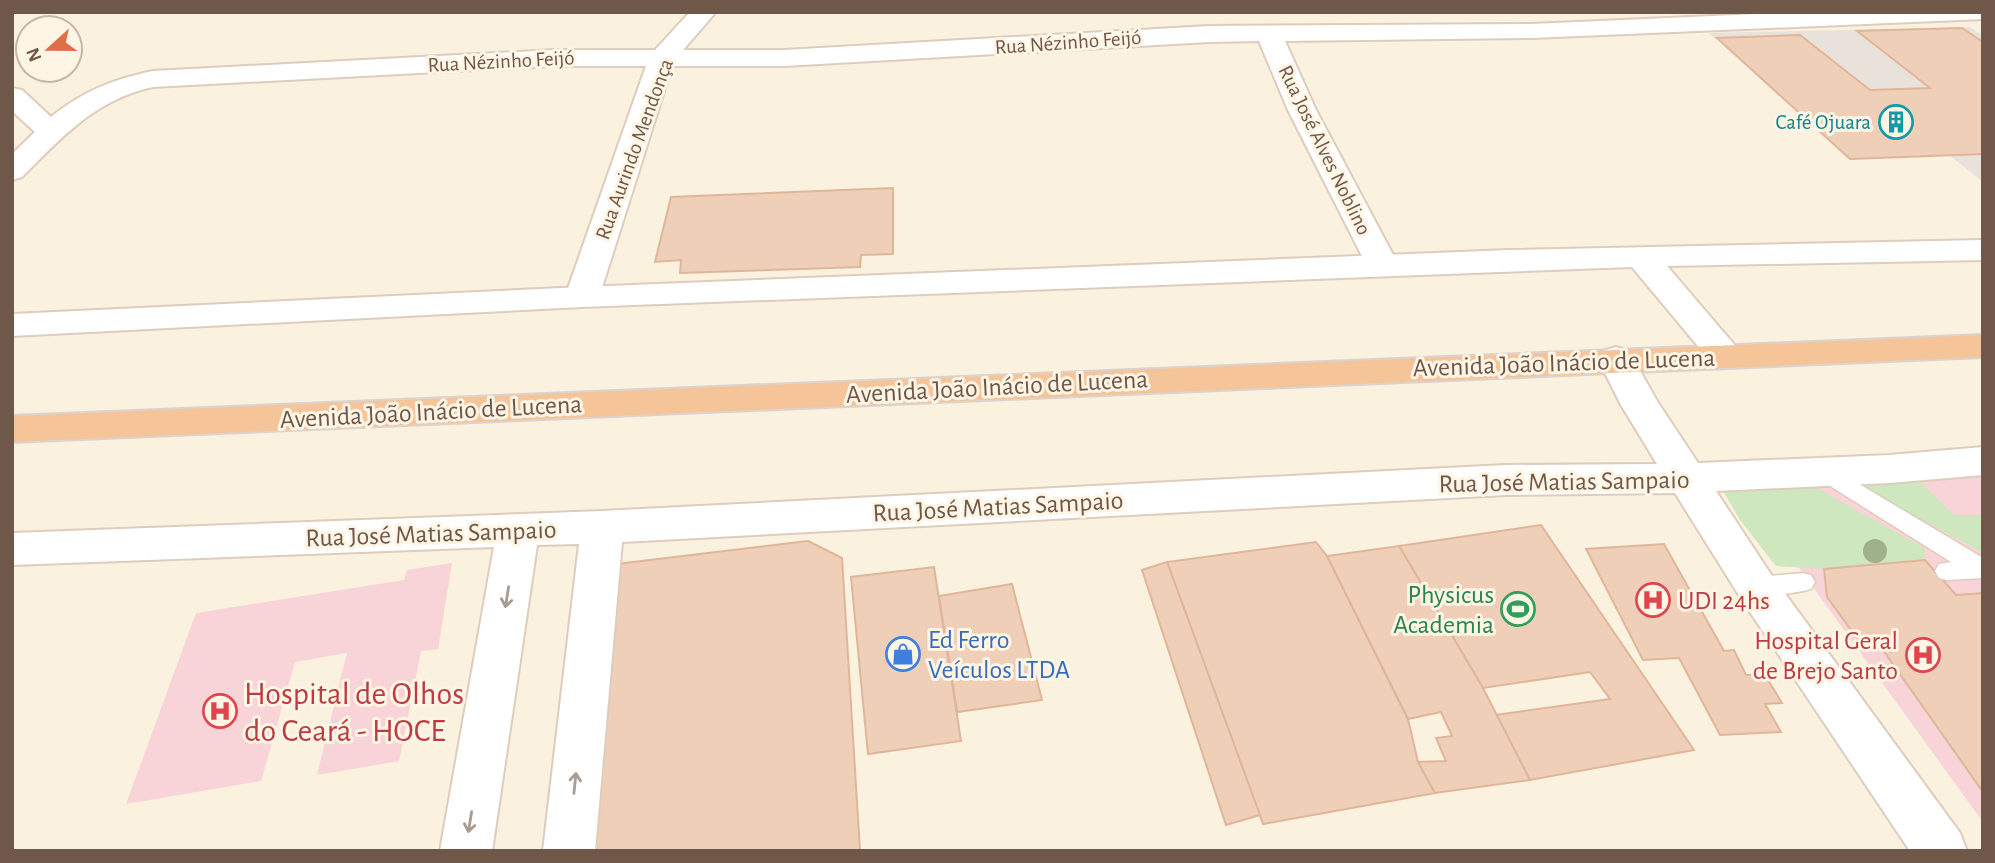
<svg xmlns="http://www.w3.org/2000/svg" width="1995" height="863" font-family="'Alegreya Sans',sans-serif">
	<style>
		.industrial { fill: #e9e2db }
		.medical { fill: #f8d3d7 }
		.green { fill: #cee7bf }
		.building { fill: #efcfb8; stroke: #e0b69a; stroke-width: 2 }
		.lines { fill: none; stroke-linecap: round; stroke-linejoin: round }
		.service-casing { stroke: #decdbc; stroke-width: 3 }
		.minor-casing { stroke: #decdbc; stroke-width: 4 }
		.tertiary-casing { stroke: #decdbc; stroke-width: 4 }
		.trunk-casing { stroke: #dad3d0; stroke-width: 4 }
		.service { fill: #fff; fill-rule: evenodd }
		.minor { fill: #fff; fill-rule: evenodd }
		.tertiary { fill: #fff; fill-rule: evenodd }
		.trunk { fill: #f5c499; fill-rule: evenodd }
		.tree { fill: #9fb08a }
		.oneway { stroke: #a99a92 }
		.labels { text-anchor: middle; stroke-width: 6; stroke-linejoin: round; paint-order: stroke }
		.far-street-label { font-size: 21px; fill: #6f5749; stroke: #fef5e5 }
		.far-culture-label { font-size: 21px; fill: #0d838f; stroke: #fef5e5; text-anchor: end }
		.street-label { font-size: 26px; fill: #6f5749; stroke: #fef5e5 }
		.leisure-label { font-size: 26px; fill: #27864d; stroke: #fef5e5; text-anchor: end }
		.health-label { font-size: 26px; fill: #be3a42; stroke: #fef5e5; text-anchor: start }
		.shop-label { font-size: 26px; fill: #366cbe; stroke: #fef5e5; text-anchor: start }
		.near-health-label { font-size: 32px; fill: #be3a42; stroke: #fef5e5; text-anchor: start }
	</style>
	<rect width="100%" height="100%" fill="#fbf1df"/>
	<polygon class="industrial" points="1970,27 1983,36 1983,182 1949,155 1850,159 1709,33"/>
	<g class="medical">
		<polygon points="1983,469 1983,822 1742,489"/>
		<polygon points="452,563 438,649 421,651 399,761 317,775 347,653 295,662 261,781 126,804 196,613 404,580 407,570"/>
	</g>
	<g class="green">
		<polygon points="1910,472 1954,515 1983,515 1983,553 1898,507 1855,480"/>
		<polygon points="1810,484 1924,548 1925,560 1824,569 1776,566 1740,520 1721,487"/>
	</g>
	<g class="building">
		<polygon points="1962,28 1983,42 1983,154 1850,159 1717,38 1800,35 1870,90 1930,88 1857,31"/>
		<polygon points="893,188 893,254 861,255 860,267 680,273 681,260 655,262 671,197"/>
		<polygon points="1541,525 1694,750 1530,780 1495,715 1610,699 1590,672 1483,688 1399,546"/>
		<polygon points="808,541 842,558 860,851 589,851 617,564"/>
		<polygon points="1316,542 1327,556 1408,719 1418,762 1435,793 1263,824 1167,562"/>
		<polygon points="1664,544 1724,651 1734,650 1746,675 1765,675 1782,703 1765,704 1781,732 1720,735 1679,658 1643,660 1586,549"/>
		<polygon points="1399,546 1483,688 1530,780 1435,793 1418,762 1446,761 1436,738 1452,736 1441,712 1408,719 1327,556"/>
		<polygon points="1925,560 1956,595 1983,593 1983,792 1878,643 1862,645 1827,597 1824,569"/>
		<polygon points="1167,562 1260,815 1226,825 1142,570"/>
		<polygon points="934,567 961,741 868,754 851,577"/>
		<polygon points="1012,584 1042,700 957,712 939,596"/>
	</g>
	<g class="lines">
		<g class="service-casing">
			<g id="service">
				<polygon points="1824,463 1983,558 1983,578 1947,580 1939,578 1935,571 1939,564 1951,562 1816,477 1813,471 1816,465"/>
				<path d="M1803 573 1811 575 1815 582 1811 589C1794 594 1764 597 1747 592L1743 585 1747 578Z"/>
			</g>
		</g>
		<g class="minor-casing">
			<g id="minor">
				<path d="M690 12H716L683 50H784L1209 26 1532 24 1802 12H1983V19L1532 38 1285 41 1316 110 1399 266 1395 273 1383 276 1371 273 1367 266 1288 110 1259 41 1209 42 784 66H672L599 297 594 304 582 307 570 304 565 297 646 66H554L153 87C96 99 62 137 22 177L12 180V154L35 132 12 111V88L22 90 51 117C83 91 114 79 153 71L554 50H655Z"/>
				<polygon points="1616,347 1629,351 1657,401 1698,463 1889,455 1983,447 1983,475 1889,483 1716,491 1770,573 1960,833 1967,851 1910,851 1740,597 1675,493 1505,495 622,542 595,851 543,851 579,544 537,545 492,851 440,851 494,547 12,565 12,533 602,511 1505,465 1657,464 1621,405 1598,359 1603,351"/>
			</g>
		</g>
		<g class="tertiary-casing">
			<polygon id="tertiary" points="1983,240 1983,260 1667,266 1743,355 1738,363 1725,367 1712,363 1632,267 582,307 12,336 12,314 582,287 1509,250"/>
		</g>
		<g class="trunk-casing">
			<polygon id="trunk" points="1983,335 1983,357 12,442 12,416"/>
		</g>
		<use href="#service" class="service"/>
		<use href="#minor" class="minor"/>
		<use href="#tertiary" class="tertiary"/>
		<use href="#trunk" class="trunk"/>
	</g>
	<circle class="tree" cx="1875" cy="551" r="12"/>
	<defs><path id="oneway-shaft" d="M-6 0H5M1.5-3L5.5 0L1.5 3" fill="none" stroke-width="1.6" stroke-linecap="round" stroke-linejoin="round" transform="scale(1.75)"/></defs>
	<g class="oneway">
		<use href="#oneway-shaft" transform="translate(507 597) rotate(99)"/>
		<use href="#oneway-shaft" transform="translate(575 783) rotate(-84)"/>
		<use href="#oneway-shaft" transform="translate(470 822) rotate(99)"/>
	</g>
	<defs>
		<g id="building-ring" transform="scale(1.75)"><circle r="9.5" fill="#fef5e5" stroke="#0f9aa8" stroke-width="1.5"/><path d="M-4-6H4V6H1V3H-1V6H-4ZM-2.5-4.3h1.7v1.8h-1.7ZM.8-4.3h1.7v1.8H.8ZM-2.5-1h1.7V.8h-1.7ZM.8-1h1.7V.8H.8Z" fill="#0f9aa8"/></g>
		<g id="hospital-ring" transform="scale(1.75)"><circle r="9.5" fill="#fef5e5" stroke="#e0444e" stroke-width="1.5"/><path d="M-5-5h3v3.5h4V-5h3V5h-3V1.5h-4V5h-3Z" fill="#e0444e"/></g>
		<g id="stadium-ring" transform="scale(1.75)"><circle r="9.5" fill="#fef5e5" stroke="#2e9e5b" stroke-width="1.5"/><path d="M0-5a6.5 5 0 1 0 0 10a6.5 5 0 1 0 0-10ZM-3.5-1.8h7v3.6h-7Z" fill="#2e9e5b"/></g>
		<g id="shop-ring" transform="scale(1.75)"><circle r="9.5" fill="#fef5e5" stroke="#3f7fe0" stroke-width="1.5"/><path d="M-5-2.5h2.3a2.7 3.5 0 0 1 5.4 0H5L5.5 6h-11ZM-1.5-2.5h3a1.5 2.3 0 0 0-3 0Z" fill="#3f7fe0"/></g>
	</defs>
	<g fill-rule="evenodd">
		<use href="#building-ring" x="1896" y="122"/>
		<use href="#hospital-ring" x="1653" y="600"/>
		<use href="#stadium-ring" x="1518" y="609"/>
		<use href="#shop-ring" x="903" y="654"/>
		<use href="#hospital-ring" x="1923" y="655"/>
		<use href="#hospital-ring" x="220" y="711"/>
	</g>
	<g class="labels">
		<g class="far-street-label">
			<text transform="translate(1068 42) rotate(-4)" y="7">Rua Nézinho Feijó</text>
			<text transform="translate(501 61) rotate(-3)" y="7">Rua Nézinho Feijó</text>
			<text transform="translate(634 149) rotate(-70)" y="7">Rua Aurindo Mendonça</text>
			<text transform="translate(1325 150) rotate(64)" y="7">Rua José Alves Noblino</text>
		</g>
		<g class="far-culture-label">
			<text x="1871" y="129">Café Ojuara</text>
		</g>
		<g class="street-label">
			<text transform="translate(1564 362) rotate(-2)" y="9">Avenida João Inácio de Lucena</text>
			<text transform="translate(997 386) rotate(-3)" y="9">Avenida João Inácio de Lucena</text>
			<text transform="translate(431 411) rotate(-3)" y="9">Avenida João Inácio de Lucena</text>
			<text transform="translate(1564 481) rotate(-1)" y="9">Rua José Matias Sampaio</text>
			<text transform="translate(998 506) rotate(-3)" y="9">Rua José Matias Sampaio</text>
			<text transform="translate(431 533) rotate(-2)" y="9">Rua José Matias Sampaio</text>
		</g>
		<g class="leisure-label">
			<text x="1494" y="603">Physicus<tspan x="1494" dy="30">Academia</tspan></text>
		</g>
		<g class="health-label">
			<text x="1678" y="609">UDI 24hs</text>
			<text x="1898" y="649" text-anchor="end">Hospital Geral<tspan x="1898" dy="30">de Brejo Santo</tspan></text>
		</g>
		<g class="shop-label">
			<text x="928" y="648">Ed Ferro<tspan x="928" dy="30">Veículos LTDA</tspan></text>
		</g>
		<g class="near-health-label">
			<text x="244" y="704">Hospital de Olhos<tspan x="244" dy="37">do Ceará - HOCE</tspan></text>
		</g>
	</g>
	<rect width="1995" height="863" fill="none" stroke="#6f5749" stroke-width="28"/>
	<g transform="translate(49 49) rotate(249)"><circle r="33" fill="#fef5e5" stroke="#c5b6a7" stroke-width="2"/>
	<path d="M0-5L12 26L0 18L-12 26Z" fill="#e06e49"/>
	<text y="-10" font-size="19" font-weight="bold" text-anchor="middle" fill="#6f5749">N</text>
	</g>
</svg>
